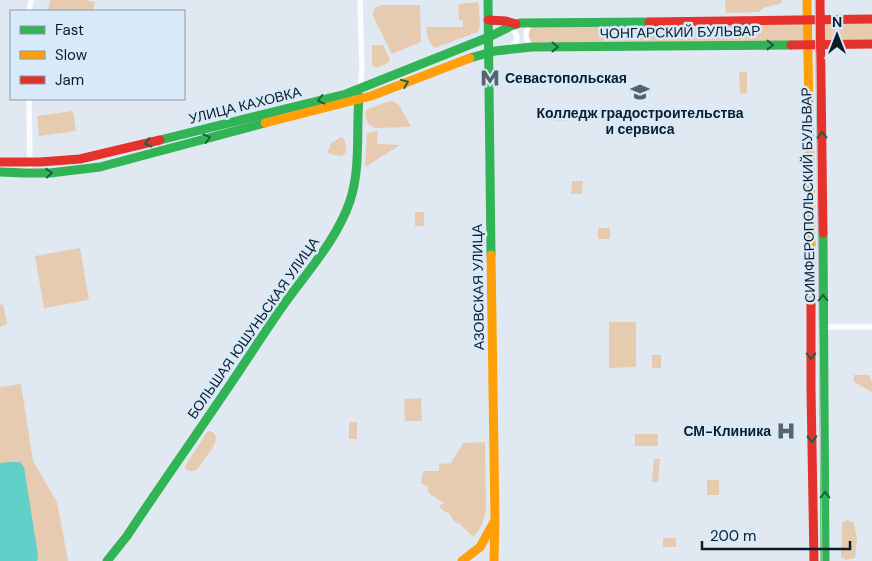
<svg xmlns="http://www.w3.org/2000/svg" width="872" height="561" font-family="'DM Sans',sans-serif">
	<style>
		.green { fill: #e7cbb0 }
		.water { fill: #61d0c8 }
		.lines { fill: none; stroke-linecap: round; stroke-linejoin: round }
		.street { stroke: #fafcfd; stroke-width: 5.5 }
		.fast { stroke: #30b455; stroke-width: 9 }
		.slow { stroke: #ff9f0a; stroke-width: 9 }
		.jam { stroke: #e5322d; stroke-width: 9 }
		.tram { stroke: #c0c4c6; stroke-width: 1 }
		.oneway { stroke: #1c603d }
		.labels { text-anchor: middle; stroke-width: 5; stroke-linejoin: round; paint-order: stroke }
		.street-label { font-size: 14px; fill: #0b1c2a; stroke: #d8eaf9 }
		.poi-label { font-size: 14px; font-weight: bold; fill: #0b1c2a; stroke: #d8eaf9; text-anchor: start }
	</style>
	<rect width="100%" height="100%" fill="#e0e9f1"/>
	<g class="green">
		<polygon points="50,0 85,0 95,2 93,11 48,11"/>
		<path d="M725 0H782L780 4C773 6 764 5 759 12L726 13Z"/>
		<polygon points="478,2 479,5 480,26 478,32 434,48 428,39 426,27 463,27 463,21 459,20 458,7 459,4"/>
		<polygon points="381,5 420,5 421,42 392,54 373,16 373,12 375,8"/>
		<polygon points="824,21 872,21 872,40 824,41"/>
		<polygon points="803,22 804,41 533,44 528,38 528,30 533,24"/>
		<polygon points="372,45 383,45 390,59 388,63 376,68 372,65"/>
		<polygon points="739,72 747,72 747,93 740,94"/>
		<polygon points="392,101 399,105 411,127 375,128 369,125 366,119 366,110 386,102"/>
		<rect x="555" y="110" width="11" height="11"/>
		<polygon points="73,111 76,131 39,136 37,116"/>
		<polygon points="378,131 377,144 400,145 365,167 367,133"/>
		<polygon points="341,137 342,137 345,141 346,152 342,156 329,154 327,151 330,148 330,144"/>
		<polygon points="572,181 583,181 582,194 571,194"/>
		<rect x="415" y="212" width="9" height="14"/>
		<rect x="598" y="228" width="12" height="11"/>
		<polygon points="80,248 89,300 44,308 35,256"/>
		<polygon points="3,304 7,324 0,327 0,305"/>
		<polygon points="609,322 636,322 636,367 609,368"/>
		<rect x="652" y="355" width="9" height="13"/>
		<polygon points="854,375 870,375 870,380 872,380 872,392 854,382"/>
		<polygon points="21,384 33,461 57,502 68,561 0,561 0,387"/>
		<polygon points="421,398 422,421 405,421 404,399"/>
		<rect x="349" y="422" width="8" height="17"/>
		<path d="M210 431C223 436 211 450 206 457 203 461 200 467 196 470 192 472 189 471 185 469L186 465 207 432Z"/>
		<rect x="635" y="434" width="23" height="12"/>
		<path d="M485 442 486 508C485 519 481 529 473 537L460 524C454 523 452 519 450 514 446 512 440 510 439 505L445 504 430 494 427 490 429 487 421 483 423 471H439V464L451 463 463 443Z"/>
		<polygon points="654,459 660,459 658,481 656,482 652,482"/>
		<rect x="707" y="480" width="12" height="15"/>
		<polygon points="847,520 854,523 857,539 855,558 846,560 841,557 842,523"/>
		<rect x="663" y="538" width="13" height="9"/>
	</g>
	<polygon class="water" points="10,462 20,462 24,467 38,555 37,561 0,561 0,463"/>
	<g class="lines">
		<g class="street">
			<polyline points="360,0 362,71 360,88"/>
			<polyline points="29,11 31,0"/>
			<path d="M508 27C518 31 520 41 511 47"/>
			<path d="M532 47C524 39 524 30 532 23"/>
			<polyline points="29,99 30,174"/>
			<polyline points="823,327 872,327"/>
		</g>
		<g class="fast">
			<polyline points="488,0 491,255"/>
			<polyline points="470,58 495,51 532,47 791,45"/>
			<polyline points="160,140 346,94 489,37 511,26 520,23 649,22"/>
			<polyline points="0,172 25,173 50,173 100,167 265,123"/>
			<polyline points="823,233 825,561"/>
			<path d="M107 561 127 536C158 489 190 444 221 398 241 369 260 339 280 310 304 275 336 242 350 201 361 168 356 131 359 96"/>
		</g>
		<g class="slow">
			<polyline points="807,0 811,224 811,305"/>
			<polyline points="265,123 371,96 470,58"/>
			<polyline points="491,255 495,520 494,561"/>
			<polyline points="462,561 480,547 494,522"/>
		</g>
		<g class="jam">
			<polyline points="820,0 823,233"/>
			<polyline points="488,20 506,21 516,24"/>
			<polyline points="649,22 872,19"/>
			<polyline points="791,45 872,44"/>
			<polyline points="0,162 40,162 80,159 160,140"/>
			<polyline points="811,305 811,390 814,561"/>
		</g>
		<polyline class="tram" points="815,0 822,561"/>
	</g>
	<defs><path id="oneway-chevron" d="M-2-3.5L2.5 0L-2 3.5" fill="none" stroke-width="1.6" stroke-linecap="round" stroke-linejoin="round" transform="scale(1.25)"/></defs>
	<g class="oneway">
		<use href="#oneway-chevron" transform="translate(770 45)"/>
		<use href="#oneway-chevron" transform="translate(555 47)"/>
		<use href="#oneway-chevron" transform="translate(405 83) rotate(-22)"/>
		<use href="#oneway-chevron" transform="translate(321 100) rotate(166)"/>
		<use href="#oneway-chevron" transform="translate(822 135) rotate(-91)"/>
		<use href="#oneway-chevron" transform="translate(207 138) rotate(-15)"/>
		<use href="#oneway-chevron" transform="translate(148 143) rotate(166)"/>
		<use href="#oneway-chevron" transform="translate(49 173) rotate(-4)"/>
		<use href="#oneway-chevron" transform="translate(823 298) rotate(-90)"/>
		<use href="#oneway-chevron" transform="translate(811 356) rotate(90)"/>
		<use href="#oneway-chevron" transform="translate(812 439) rotate(89)"/>
		<use href="#oneway-chevron" transform="translate(825 495) rotate(-90)"/>
	</g>
	<defs>
		<g id="metro-bare" transform="scale(1.5)"><path d="M-5.5 5V-5H-3L0 0L3-5H5.5V5H3V-.5L0 4L-3-.5V5Z" fill="#566470" stroke="#d8eaf9" stroke-width="2.5" paint-order="stroke"/></g>
		<g id="university-bare" transform="scale(1.5)"><path d="M0-5L7-2L0 1L-7-2ZM-4 1L0 2.5L4 1V4Q0 6-4 4Z" fill="#566470" stroke="#d8eaf9" stroke-width="2.5" paint-order="stroke"/></g>
		<g id="hospital-bare" transform="scale(1.5)"><path d="M-5-5h3v3.5h4V-5h3V5h-3V1.5h-4V5h-3Z" fill="#566470" stroke="#d8eaf9" stroke-width="2.5" paint-order="stroke"/></g>
	</defs>
	<g fill-rule="evenodd">
		<use href="#metro-bare" x="490" y="78"/>
		<use href="#university-bare" x="640" y="92"/>
		<use href="#hospital-bare" x="786" y="431"/>
	</g>
	<g class="labels">
		<g class="street-label">
			<text transform="translate(680 32) rotate(-1)" y="5">ЧОНГАРСКИЙ БУЛЬВАР</text>
			<text transform="translate(245 105) rotate(-14)" y="5">УЛИЦА КАХОВКА</text>
			<text transform="translate(808 195) rotate(-91)" y="5">СИМФЕРОПОЛЬСКИЙ БУЛЬВАР</text>
			<text transform="translate(478 287) rotate(-91)" y="5">АЗОВСКАЯ УЛИЦА</text>
			<text transform="translate(253 328) rotate(-55)" y="5">БОЛЬШАЯ ЮШУНЬСКАЯ УЛИЦА</text>
		</g>
		<g class="poi-label">
			<text x="505" y="83">Севастопольская</text>
			<text x="640" y="118" text-anchor="middle">Колледж градостроительства<tspan x="640" dy="16">и сервиса</tspan></text>
			<text x="771" y="436" text-anchor="end">СМ-Клиника</text>
		</g>
	</g>
	<rect x="10" y="10" width="175" height="90" fill="#d8eaf9" stroke="#8698a6"/>
	<rect x="20" y="26" width="25" height="8" fill="#30b455" stroke="#8698a6"/>
	<text x="55" y="35" font-size="15" fill="#0b1c2a">Fast</text>
	<rect x="20" y="51" width="25" height="8" fill="#ff9f0a" stroke="#8698a6"/>
	<text x="55" y="60" font-size="15" fill="#0b1c2a">Slow</text>
	<rect x="20" y="76" width="25" height="8" fill="#e5322d" stroke="#8698a6"/>
	<text x="55" y="85" font-size="15" fill="#0b1c2a">Jam</text>
	<g transform="translate(837 35)" stroke="#d8eaf9" stroke-width="4" paint-order="stroke">
	<path d="M0-4L9 19L0 12L-9 19Z" fill="#0b1c2a"/>
	<text y="-8" font-size="14" font-weight="bold" text-anchor="middle" fill="#0b1c2a">N</text>
	</g>
	<path d="M702 541v8h148v-8" fill="none" stroke="#0b1c2a" stroke-width="2.5"/>
	<text x="710" y="541" font-size="15" fill="#0b1c2a" stroke="#d8eaf9" stroke-width="4" paint-order="stroke">200 m</text>
</svg>
